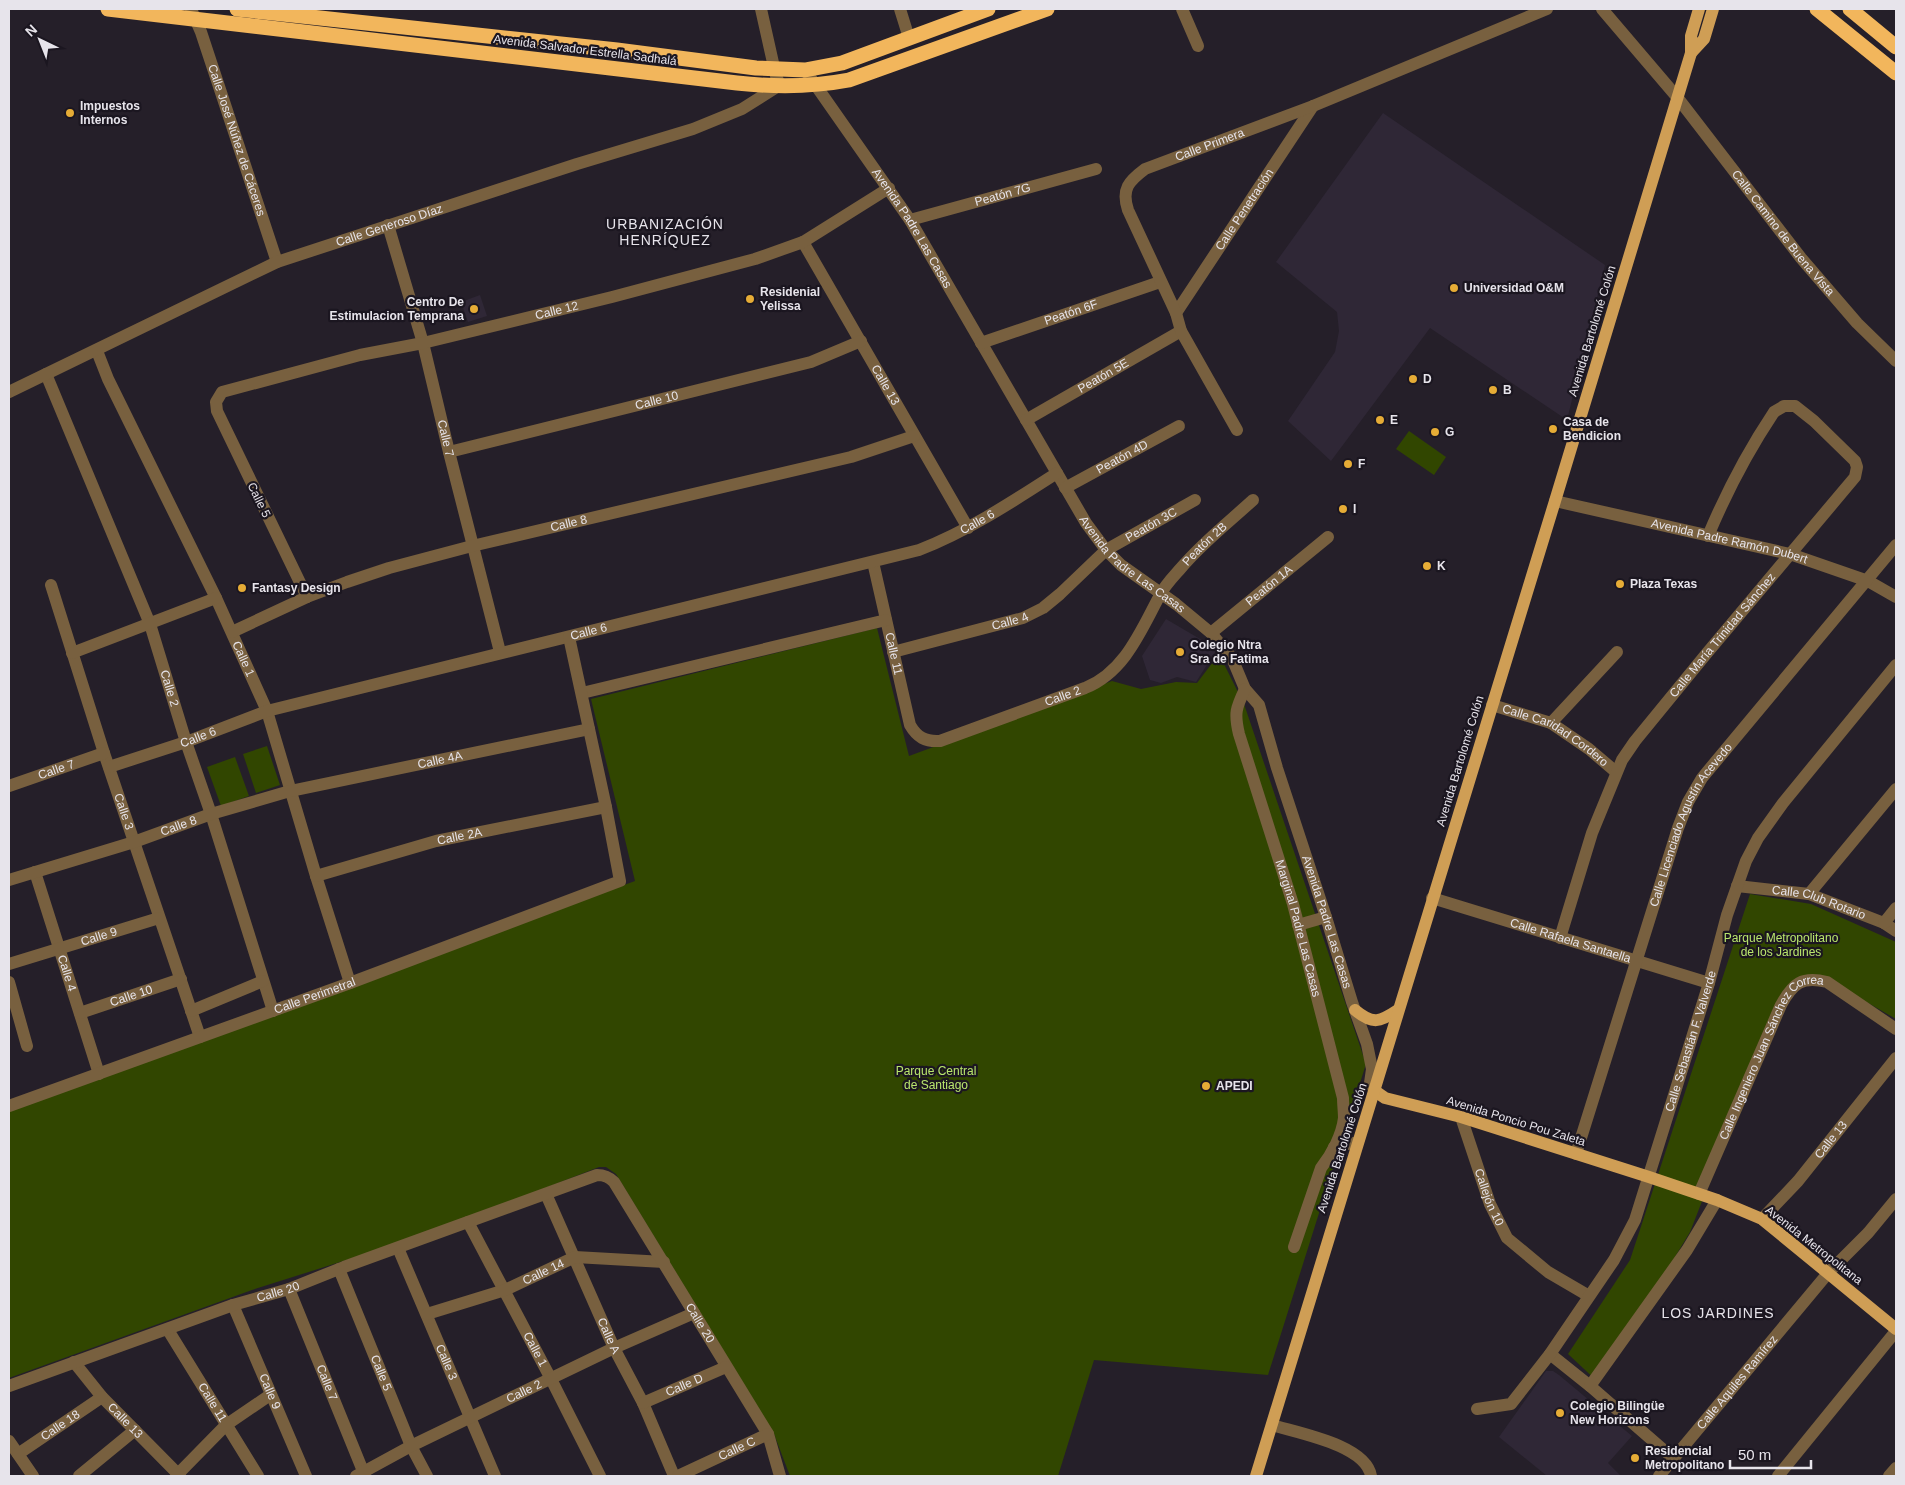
<svg xmlns="http://www.w3.org/2000/svg" width="1905" height="1485" font-family="Helvetica,sans-serif">
	<style>
		.built { fill: #2f2736 }
		.green { fill: #314600 }
		.lines { fill: none; stroke-linecap: round; stroke-linejoin: round }
		.minor { stroke: #78603f; stroke-width: 12 }
		.major { stroke: #cf9e55; stroke-width: 12 }
		.highway { stroke: #f2b65c; stroke-width: 15 }
		.poi-dot { fill: #e6ac36; stroke: #1b1620; stroke-width: 2 }
		.labels { text-anchor: middle; stroke-width: 4.5; stroke-linejoin: round; paint-order: stroke }
		.street-label { font-size: 12px; fill: #e7e4eb; stroke: #1b1620 }
		.poi-label { font-size: 12px; font-weight: bold; fill: #e7e4eb; stroke: #1b1620; text-anchor: start }
		.park-label { font-size: 12px; fill: #b9e66d; stroke: #1b1620 }
		.neighbourhood-label { font-size: 14px; letter-spacing: 1px; fill: #e7e4eb; stroke: #1b1620 }
	</style>
	<rect width="100%" height="100%" fill="#251f29"/>
	<g class="built">
		<polygon points="1383,113 1605,265 1567,420 1430,328 1331,461 1288,421 1335,352 1339,331 1337,312 1276,262"/>
		<polygon points="480,295 487,316 468,322 461,302"/>
		<polygon points="1166,619 1217,649 1196,682 1177,677 1161,683 1150,680 1142,656"/>
		<polygon points="1546,1371 1553,1371 1559,1375 1632,1436 1608,1463 1621,1476 1547,1476 1499,1437"/>
	</g>
	<g class="green">
		<polygon points="1409,431 1446,457 1434,475 1396,449"/>
		<polygon points="877,628 909,756 1112,681 1141,689 1176,682 1197,683 1219,654 1244,704 1366,1064 1268,1375 1094,1360 1058,1476 790,1476 774,1434 616,1174 606,1167 599,1167 425,1235 252,1290 9,1378 9,1110 635,881 591,699"/>
		<polygon points="267,746 280,785 256,793 243,754"/>
		<polygon points="235,757 249,796 221,806 207,767"/>
		<polygon points="1750,894 1811,904 1896,942 1896,1019 1842,988 1814,978 1783,995 1690,1232 1599,1383 1568,1354 1630,1260"/>
	</g>
	<g class="lines">
		<g class="minor">
			<path id="s1" d="M191 9 201 32 277 262"/>
			<polyline points="900,9 909,38"/>
			<polyline points="1182,9 1198,46"/>
			<path id="s2" d="M1602 9 1677 97 1801 258 1857 323 1896 361"/>
			<path id="s3" d="M805 70 910 220 1086 523 1106 550 1121 565 1176 604 1211 633 1232 658 1245 689 1259 705 1277 768 1326 917 1352 1002 1367 1044 1372 1069 1370 1083 1375 1091"/>
			<path id="s4" d="M910 220 1096 169"/>
			<path id="s5" d="M388 225 423 343 449 452 500 652"/>
			<path id="s6" d="M803 242 968 528"/>
			<path id="s7" d="M1176 313 1313 106"/>
			<path id="s8" d="M981 343 1160 282"/>
			<path id="s9" d="M97 351 108 379 216 598 267 711 316 876 350 983"/>
			<path id="s10" d="M46 374 150 624 186 742 211 814 273 1011"/>
			<path id="s11" d="M9 392 277 262 577 164 693 129 742 109 780 85 776 76 761 9"/>
			<path id="s12" d="M1026 420 1181 331"/>
			<path id="s13" d="M1237 430 1181 331 1176 313 1128 210C1121 189 1129 181 1145 169L1313 106 1547 9"/>
			<path id="s14" d="M449 452 811 362 861 341"/>
			<path id="s15" d="M1065 488 1179 426"/>
			<path id="s16" d="M1555 501 1790 554 1868 581 1896 597"/>
			<path id="s17" d="M873 562 910 725C917 737 925 742 940 741L1085 688C1125 672 1141 630 1160 595 1165 585 1174 576 1181 568 1202 543 1229 522 1253 500"/>
			<path id="s18" d="M51 585 104 753 200 1037"/>
			<path id="s19" d="M307 597 217 411 216 402 222 392 360 355 423 343 612 297 755 259 803 242 889 188"/>
			<path id="s20" d="M232 632 307 597 347 582 389 568 472 546 851 457 914 436"/>
			<path id="s21" d="M1211 633 1328 537"/>
			<path id="s22" d="M893 652 1023 618 1043 608 1060 594 1106 550 1195 500"/>
			<polyline points="72,653 216,598"/>
			<path id="s23" d="M1245 689C1236 708 1234 713 1239 734L1293 904 1343 1098C1343 1104 1344 1112 1344 1118 1342 1135 1332 1154 1321 1168L1294 1247"/>
			<polyline points="582,693 886,620"/>
			<path id="s24" d="M1492 705 1551 723 1589 749 1616 772"/>
			<polyline points="1551,723 1617,652"/>
			<path id="s25" d="M109 767 186 742 267 711 919 550C968 531 1012 502 1057 473"/>
			<path id="s26" d="M9 786 104 753"/>
			<path id="s27" d="M35 872 99 1074"/>
			<path id="s28" d="M316 876 436 841 606 807"/>
			<path id="s29" d="M9 880 134 842 211 814 290 791 589 729"/>
			<path id="s30" d="M1737 886 1809 894 1884 923 1896 931"/>
			<polyline points="1809,894 1896,789"/>
			<path id="s31" d="M1432 898 1709 983"/>
			<polyline points="1884,923 1896,908"/>
			<polyline points="1298,925 1326,917"/>
			<path id="s32" d="M1560 938 1592 833 1622 760 1635 741 1707 653 1855 477 1857 467 1855 461 1814 421 1795 406H1784L1774 412C1748 451 1726 493 1708 536"/>
			<path id="s33" d="M9 964 159 918"/>
			<polyline points="9,982 27,1046"/>
			<polyline points="191,1011 263,981"/>
			<path id="s34" d="M80 1013 181 979"/>
			<path id="s35" d="M9 1106 350 983 620 881 606 807 569 637"/>
			<path id="s36" d="M1461 1117 1490 1204 1507 1238 1548 1272 1589 1296"/>
			<polyline points="1334,1147 1358,1142"/>
			<path id="s37" d="M1576 1154 1678 828 1688 802 1702 778 1896 545"/>
			<path id="s38" d="M546 1194 614 1348 643 1403 674 1476"/>
			<path id="s39" d="M1699 1194 1781 1005C1793 983 1802 976 1827 982L1896 1029"/>
			<path id="s40" d="M1762 1219 1798 1181 1896 1058"/>
			<path id="s41" d="M468 1222 551 1379 600 1476"/>
			<path id="s42" d="M398 1248 495 1476"/>
			<path id="s43" d="M339 1269 411 1446 427 1476"/>
			<path id="s44" d="M289 1289 365 1476"/>
			<path id="s45" d="M233 1305 306 1476"/>
			<path id="s46" d="M427 1314 505 1290 575 1257 664 1262"/>
			<path id="s47" d="M168 1330 258 1476"/>
			<polyline points="1550,1354 1590,1386 1674,1459"/>
			<path id="s48" d="M74 1362 102 1397 180 1476"/>
			<path id="s49" d="M9 1386 233 1305 289 1289 344 1267 597 1175C605 1175 609 1177 614 1182L768 1434 780 1476"/>
			<polyline points="1590,1386 1687,1250 1717,1200"/>
			<path id="s50" d="M643 1403 726 1367"/>
			<path id="s51" d="M1477 1409 1511 1404 1550 1354 1614 1260 1635 1220 1709 983 1727 915 1746 861 1758 838 1783 803 1896 665"/>
			<path d="M1272 1425C1298 1433 1366 1445 1371 1476"/>
			<polyline points="9,1441 33,1476"/>
			<path id="s52" d="M18 1454 102 1397"/>
			<polyline points="79,1476 135,1430"/>
			<polyline points="176,1476 226,1425 270,1395"/>
			<path id="s53" d="M356 1476 411 1446 614 1348 694 1313"/>
			<path id="s54" d="M678 1476 768 1434"/>
			<path id="s55" d="M1659 1476 1829 1272 1868 1233 1896 1199"/>
			<polyline points="1778,1476 1896,1331"/>
			<polyline points="1889,1476 1896,1468"/>
		</g>
		<g class="major">
			<polyline points="1691,53 1704,39 1713,9"/>
			<path d="M1355 1010C1373 1025 1380 1022 1398 1010"/>
			<polyline points="1375,1091 1385,1098 1461,1117 1649,1177 1717,1200 1762,1219 1896,1329"/>
			<polyline points="1256,1476 1555,501 1691,53 1691,36 1699,9"/>
		</g>
		<g class="highway">
			<path d="M108 9 737 83C774 87 812 87 849 80L1047 9"/>
			<polyline points="237,9 617,50 756,68 805,70 842,63 988,9"/>
			<polyline points="1817,9 1896,73"/>
			<polyline points="1850,9 1896,47"/>
		</g>
	</g>
	<g class="poi-dot">
		<circle cx="70" cy="113" r="5"/>
		<circle cx="1454" cy="288" r="5"/>
		<circle cx="750" cy="299" r="5"/>
		<circle cx="474" cy="309" r="5"/>
		<circle cx="1413" cy="379" r="5"/>
		<circle cx="1493" cy="390" r="5"/>
		<circle cx="1380" cy="420" r="5"/>
		<circle cx="1553" cy="429" r="5"/>
		<circle cx="1435" cy="432" r="5"/>
		<circle cx="1348" cy="464" r="5"/>
		<circle cx="1343" cy="509" r="5"/>
		<circle cx="1427" cy="566" r="5"/>
		<circle cx="1620" cy="584" r="5"/>
		<circle cx="242" cy="588" r="5"/>
		<circle cx="1180" cy="652" r="5"/>
		<circle cx="1206" cy="1086" r="5"/>
		<circle cx="1560" cy="1413" r="5"/>
		<circle cx="1635" cy="1458" r="5"/>
	</g>
	<g class="labels">
		<g class="street-label">
			<text transform="translate(585 50) rotate(7)" y="4">Avenida Salvador Estrella Sadhalá</text>
			<text dy="4" stroke="none"><textPath href="#s1" startOffset="139">Calle José Núñez de Cáceres</textPath></text>
			<text dy="4" stroke="none"><textPath href="#s13" startOffset="364">Calle Primera</textPath></text>
			<text dy="4" stroke="none"><textPath href="#s4" startOffset="96">Peatón 7G</textPath></text>
			<text dy="4" stroke="none"><textPath href="#s7" startOffset="124">Calle Penetración</textPath></text>
			<text dy="4" stroke="none"><textPath href="#s11" startOffset="416">Calle Generoso Díaz</textPath></text>
			<text dy="4" stroke="none"><textPath href="#s3" startOffset="191">Avenida Padre Las Casas</textPath></text>
			<text dy="4" stroke="none"><textPath href="#s2" startOffset="288">Calle Camino de Buena Vista</textPath></text>
			<text dy="4" stroke="none"><textPath href="#s19" startOffset="572">Calle 12</textPath></text>
			<text dy="4" stroke="none"><textPath href="#s8" startOffset="95">Peatón 6F</textPath></text>
			<text transform="translate(1592 331) rotate(-73)" y="4">Avenida Bartolomé Colón</text>
			<text dy="4" stroke="none"><textPath href="#s12" startOffset="89">Peatón 5E</textPath></text>
			<text dy="4" stroke="none"><textPath href="#s6" startOffset="165">Calle 13</textPath></text>
			<text dy="4" stroke="none"><textPath href="#s14" startOffset="214">Calle 10</textPath></text>
			<text dy="4" stroke="none"><textPath href="#s5" startOffset="221">Calle 7</textPath></text>
			<text dy="4" stroke="none"><textPath href="#s15" startOffset="65">Peatón 4D</textPath></text>
			<text transform="translate(259 500) rotate(64)" y="4">Calle 5</text>
			<text dy="4" stroke="none"><textPath href="#s25" startOffset="904">Calle 6</textPath></text>
			<text dy="4" stroke="none"><textPath href="#s20" startOffset="355">Calle 8</textPath></text>
			<text dy="4" stroke="none"><textPath href="#s22" startOffset="294">Peatón 3C</textPath></text>
			<text dy="4" stroke="none"><textPath href="#s16" startOffset="179">Avenida Padre Ramón Dubert</textPath></text>
			<text dy="4" stroke="none"><textPath href="#s17" startOffset="548">Peatón 2B</textPath></text>
			<text dy="4" stroke="none"><textPath href="#s3" startOffset="596">Avenida Padre Las Casas</textPath></text>
			<text dy="4" stroke="none"><textPath href="#s21" startOffset="75">Peatón 1A</textPath></text>
			<text dy="4" stroke="none"><textPath href="#s22" startOffset="121">Calle 4</textPath></text>
			<text dy="4" stroke="none"><textPath href="#s25" startOffset="499">Calle 6</textPath></text>
			<text dy="4" stroke="none"><textPath href="#s32" startOffset="349">Calle María Trinidad Sánchez</textPath></text>
			<text dy="4" stroke="none"><textPath href="#s17" startOffset="94">Calle 11</textPath></text>
			<text dy="4" stroke="none"><textPath href="#s9" startOffset="341">Calle 1</textPath></text>
			<text dy="4" stroke="none"><textPath href="#s10" startOffset="338">Calle 2</textPath></text>
			<text dy="4" stroke="none"><textPath href="#s17" startOffset="334">Calle 2</textPath></text>
			<text dy="4" stroke="none"><textPath href="#s25" startOffset="94">Calle 6</textPath></text>
			<text dy="4" stroke="none"><textPath href="#s24" startOffset="71">Calle Caridad Cordero</textPath></text>
			<text dy="4" stroke="none"><textPath href="#s29" startOffset="448">Calle 4A</textPath></text>
			<text transform="translate(1460 761) rotate(-73)" y="4">Avenida Bartolomé Colón</text>
			<text dy="4" stroke="none"><textPath href="#s26" startOffset="50">Calle 7</textPath></text>
			<text dy="4" stroke="none"><textPath href="#s18" startOffset="238">Calle 3</textPath></text>
			<text dy="4" stroke="none"><textPath href="#s29" startOffset="178">Calle 8</textPath></text>
			<text dy="4" stroke="none"><textPath href="#s37" startOffset="350">Calle Licenciado Agustín Acevedo</textPath></text>
			<text dy="4" stroke="none"><textPath href="#s28" startOffset="149">Calle 2A</textPath></text>
			<text dy="4" stroke="none"><textPath href="#s30" startOffset="84">Calle Club Rotario</textPath></text>
			<text dy="4" stroke="none"><textPath href="#s3" startOffset="1016">Avenida Padre Las Casas</textPath></text>
			<text dy="4" stroke="none"><textPath href="#s23" startOffset="250">Marginal Padre Las Casas</textPath></text>
			<text dy="4" stroke="none"><textPath href="#s33" startOffset="94">Calle 9</textPath></text>
			<text dy="4" stroke="none"><textPath href="#s31" startOffset="145">Calle Rafaela Santaella</textPath></text>
			<text dy="4" stroke="none"><textPath href="#s27" startOffset="106">Calle 4</textPath></text>
			<text dy="4" stroke="none"><textPath href="#s35" startOffset="325">Calle Perimetral</textPath></text>
			<text dy="4" stroke="none"><textPath href="#s34" startOffset="54">Calle 10</textPath></text>
			<text dy="4" stroke="none"><textPath href="#s51" startOffset="444">Calle Sebastián F. Valverde</textPath></text>
			<text dy="4" stroke="none"><textPath href="#s39" startOffset="160">Calle Ingeniero Juan Sánchez Correa</textPath></text>
			<text transform="translate(1516 1121) rotate(17)" y="4">Avenida Poncio Pou Zaleta</text>
			<text dy="4" stroke="none"><textPath href="#s40" startOffset="105">Calle 13</textPath></text>
			<text transform="translate(1342 1148) rotate(-72)" y="4">Avenida Bartolomé Colón</text>
			<text dy="4" stroke="none"><textPath href="#s36" startOffset="85">Callejón 10</textPath></text>
			<text transform="translate(1814 1245) rotate(38)" y="4">Avenida Metropolitana</text>
			<text dy="4" stroke="none"><textPath href="#s46" startOffset="124">Calle 14</textPath></text>
			<text dy="4" stroke="none"><textPath href="#s49" startOffset="285">Calle 20</textPath></text>
			<text dy="4" stroke="none"><textPath href="#s49" startOffset="809">Calle 20</textPath></text>
			<text dy="4" stroke="none"><textPath href="#s38" startOffset="155">Calle A</textPath></text>
			<text dy="4" stroke="none"><textPath href="#s41" startOffset="144">Calle 1</textPath></text>
			<text dy="4" stroke="none"><textPath href="#s42" startOffset="124">Calle 3</textPath></text>
			<text dy="4" stroke="none"><textPath href="#s43" startOffset="112">Calle 5</textPath></text>
			<text dy="4" stroke="none"><textPath href="#s55" startOffset="122">Calle Aquiles Ramírez</textPath></text>
			<text dy="4" stroke="none"><textPath href="#s44" startOffset="101">Calle 7</textPath></text>
			<text dy="4" stroke="none"><textPath href="#s50" startOffset="45">Calle D</textPath></text>
			<text dy="4" stroke="none"><textPath href="#s45" startOffset="94">Calle 9</textPath></text>
			<text dy="4" stroke="none"><textPath href="#s53" startOffset="188">Calle 2</textPath></text>
			<text dy="4" stroke="none"><textPath href="#s47" startOffset="85">Calle 11</textPath></text>
			<text dy="4" stroke="none"><textPath href="#s48" startOffset="78">Calle 13</textPath></text>
			<text dy="4" stroke="none"><textPath href="#s52" startOffset="51">Calle 18</textPath></text>
			<text dy="4" stroke="none"><textPath href="#s54" startOffset="65">Calle C</textPath></text>
		</g>
		<g class="poi-label">
			<text x="80" y="110">Impuestos<tspan x="80" dy="14">Internos</tspan></text>
			<text x="1464" y="292">Universidad O&amp;M</text>
			<text x="760" y="296">Residenial<tspan x="760" dy="14">Yelissa</tspan></text>
			<text x="464" y="306" text-anchor="end">Centro De<tspan x="464" dy="14">Estimulacion Temprana</tspan></text>
			<text x="1423" y="383">D</text>
			<text x="1503" y="394">B</text>
			<text x="1390" y="424">E</text>
			<text x="1563" y="426">Casa de<tspan x="1563" dy="14">Bendicion</tspan></text>
			<text x="1445" y="436">G</text>
			<text x="1358" y="468">F</text>
			<text x="1353" y="513">I</text>
			<text x="1437" y="570">K</text>
			<text x="1630" y="588">Plaza Texas</text>
			<text x="252" y="592">Fantasy Design</text>
			<text x="1190" y="649">Colegio Ntra<tspan x="1190" dy="14">Sra de Fatima</tspan></text>
			<text x="1216" y="1090">APEDI</text>
			<text x="1570" y="1410">Colegio Bilingüe<tspan x="1570" dy="14">New Horizons</tspan></text>
			<text x="1645" y="1455">Residencial<tspan x="1645" dy="14">Metropolitano</tspan></text>
		</g>
		<g class="park-label">
			<text x="1781" y="942">Parque Metropolitano<tspan x="1781" dy="14">de los Jardines</tspan></text>
			<text x="936" y="1075">Parque Central<tspan x="936" dy="14">de Santiago</tspan></text>
		</g>
		<g class="neighbourhood-label">
			<text x="665" y="229">URBANIZACIÓN<tspan x="665" dy="16">HENRÍQUEZ</tspan></text>
			<text x="1718" y="1318">LOS JARDINES</text>
		</g>
	</g>
	<rect width="1905" height="1485" fill="none" stroke="#e7e4eb" stroke-width="20"/>
	<g transform="translate(40 40) rotate(317)" stroke="#1b1620" stroke-width="4" paint-order="stroke">
	<path d="M0-4L9 19L0 12L-9 19Z" fill="#e7e4eb"/>
	<text y="-8" font-size="14" font-weight="bold" text-anchor="middle" fill="#e7e4eb">N</text>
	</g>
	<path d="M1730 1460v8h81v-8" fill="none" stroke="#e7e4eb" stroke-width="2.5"/>
	<text x="1738" y="1460" font-size="15" fill="#e7e4eb" stroke="#1b1620" stroke-width="4" paint-order="stroke">50 m</text>
</svg>
